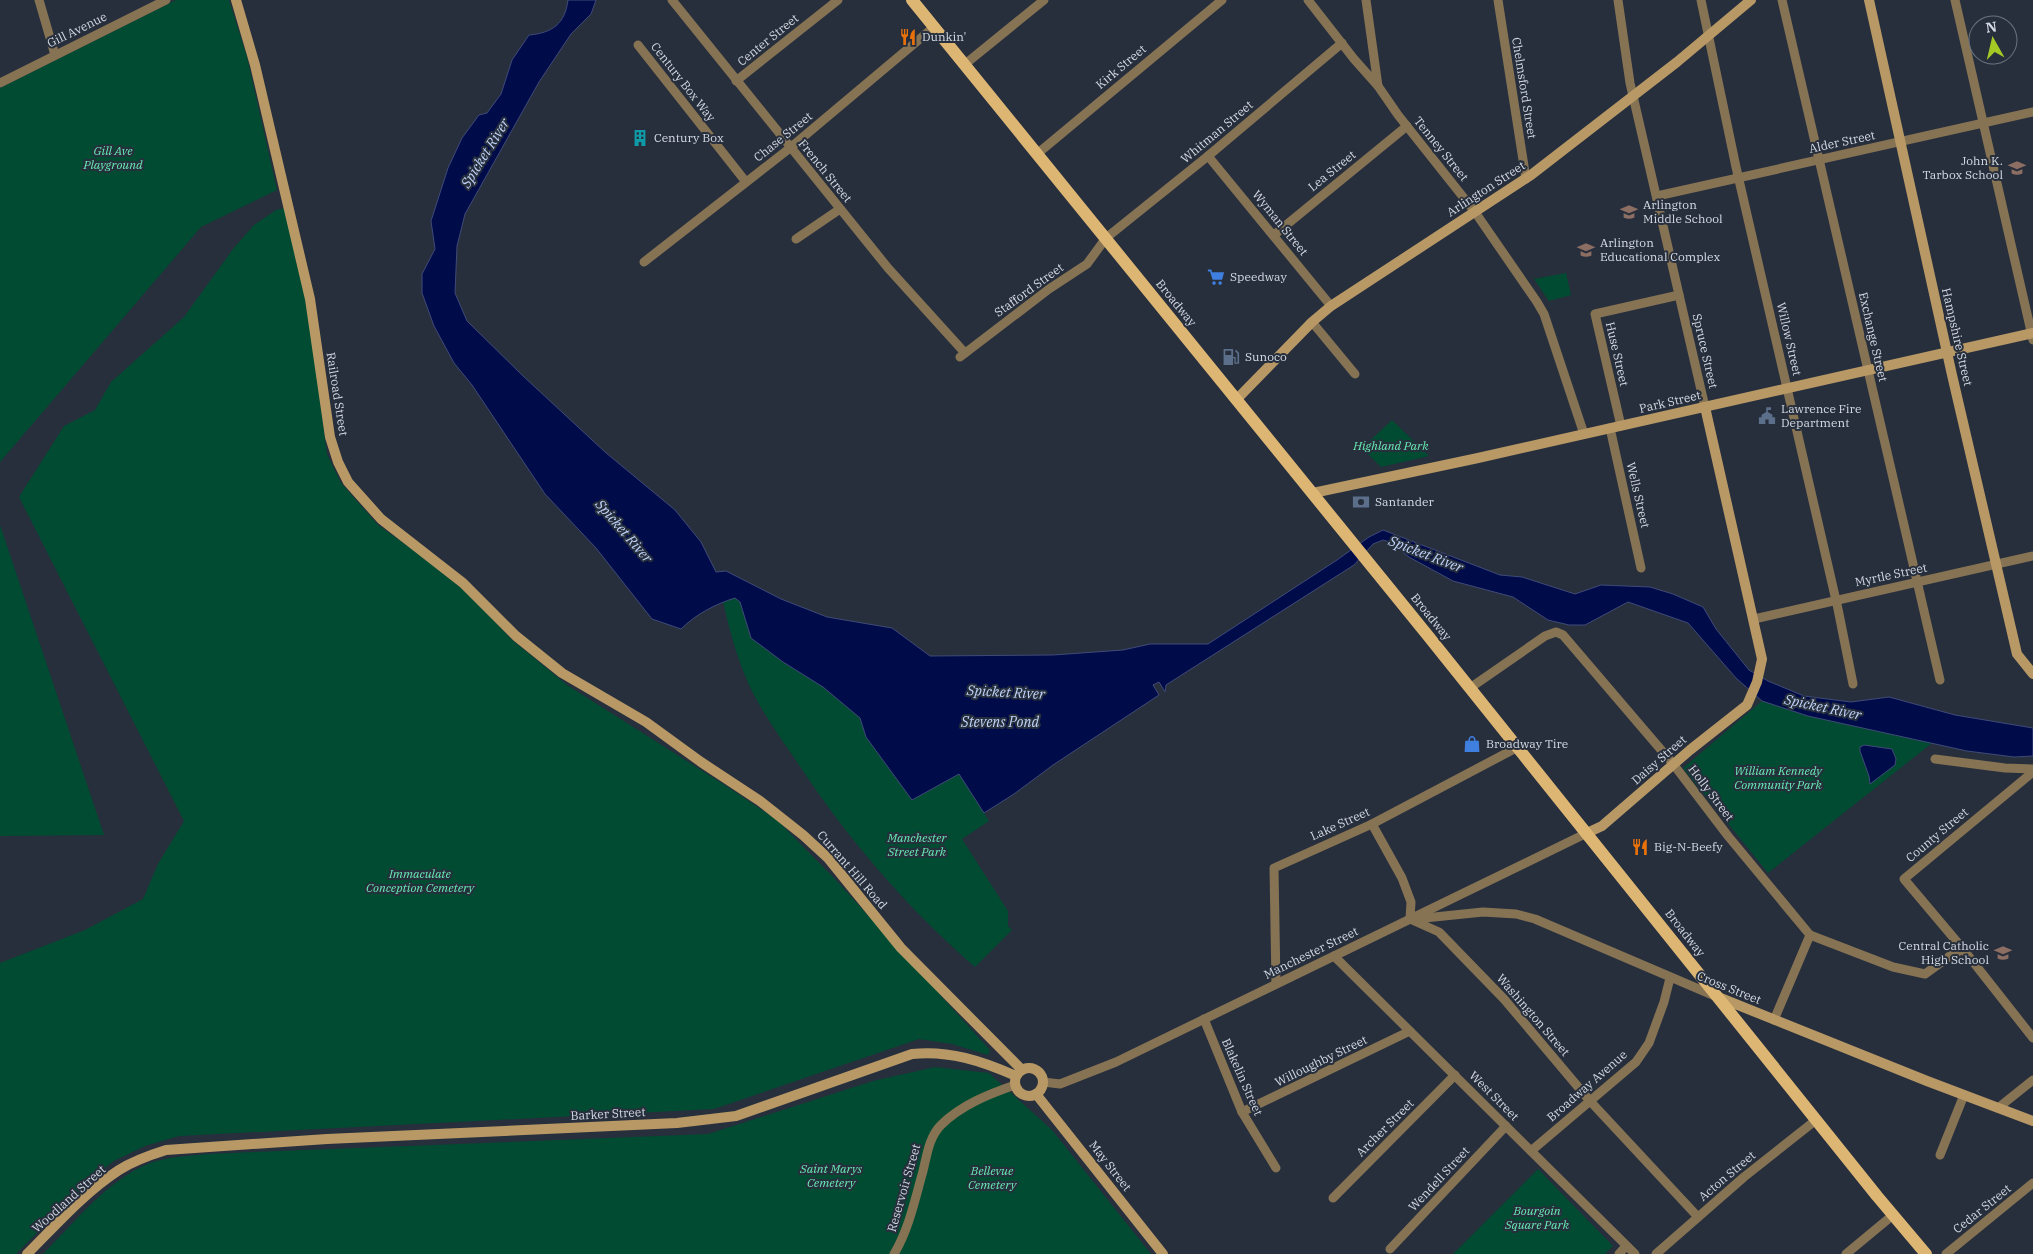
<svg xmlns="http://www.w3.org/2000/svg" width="2033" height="1254" font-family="'IBM Plex Serif',serif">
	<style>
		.green { fill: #004b31 }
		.water { fill: #000c4a; stroke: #404a78 }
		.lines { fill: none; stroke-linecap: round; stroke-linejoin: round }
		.street { stroke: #867354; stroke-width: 9 }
		.secondary { stroke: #b89966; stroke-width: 10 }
		.primary { stroke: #deb674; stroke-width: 12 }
		.labels { text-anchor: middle; stroke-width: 4; stroke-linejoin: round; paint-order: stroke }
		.street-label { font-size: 12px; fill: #d4dae3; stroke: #272f3d }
		.poi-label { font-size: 12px; fill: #d4dae3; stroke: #272f3d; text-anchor: start }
		.park-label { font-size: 12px; font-style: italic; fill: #68edb4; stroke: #272f3d }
		.water-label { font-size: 14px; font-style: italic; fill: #c1d5fb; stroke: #272f3d }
	</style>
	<rect width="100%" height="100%" fill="#272f3d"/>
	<g class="green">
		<polygon points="176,0 229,0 247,57 277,190 201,227 0,462 0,88"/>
		<polygon points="285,208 307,305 327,454 341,483 378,525 421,556 471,596 511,639 567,685 723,784 777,820 834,878 990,1050 988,1055 952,1044 919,1039 714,1109 179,1136 145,1146 114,1161 91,1178 16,1254 0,1254 0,963 85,930 143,899 158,864 184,821 19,497 64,426 95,410 111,382 184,317 233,249 254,225 276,210"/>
		<polygon points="1566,273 1571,295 1549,301 1534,279"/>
		<polygon points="1392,420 1429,456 1381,467 1362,448"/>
		<polygon points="0,525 104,835 0,836"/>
		<path d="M735 598 740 602 751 638 783 662 823 687 860 718 866 737 912 800 959 773 989 821 962 839 1008 911V926L1012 930 975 967C906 907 847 838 797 762 782 740 766 718 754 695 739 666 730 633 723 601Z"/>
		<polygon points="1762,701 1808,716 1932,743 1768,873 1683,768"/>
		<path d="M935 1067 989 1073 1052 1130 1151 1254H43C75 1222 107 1180 150 1163 168 1157 188 1156 207 1154L708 1134 873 1081Z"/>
		<polygon points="1538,1169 1613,1246 1605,1254 1453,1254"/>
	</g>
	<g class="water">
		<path d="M568 0H596L591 14 571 34 539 82 465 214 457 246 455 293 467 321 522 375 605 452 675 510 701 542 716 572 726 571 781 599 827 617 892 628 930 656 1053 655 1123 650 1150 644H1208L1337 560 1369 537 1383 530 1500 575 1522 577 1575 594 1601 585 1650 587 1673 594 1703 607 1716 629 1749 670 1768 681 1804 696 1851 702 1889 697 1955 715 2033 728V756L2014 757 1967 751 1808 716 1762 701 1736 678 1688 623 1628 602 1585 625H1569L1548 620 1513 597 1453 581 1409 557 1390 542 1383 540 1373 544 1354 565 1166 685 1165 692 1159 682 1153 685 1159 695 1053 765 1014 794 984 813 959 774 912 800 866 737 860 718 823 687 783 662 751 638 740 602 735 598C715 604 695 615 681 629L652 619 596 548 545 494 472 385 454 363 434 326 422 293V274L435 249 431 221 448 168 462 138 479 115 487 113 501 94 512 60 529 35C552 33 565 24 568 0Z"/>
		<polygon points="1864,745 1892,749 1896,759 1895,765 1870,784 1869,776 1860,751 1860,747"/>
	</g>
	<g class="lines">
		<g class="street">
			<polyline points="39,0 55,55"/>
			<polyline points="672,0 888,268 965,353"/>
			<polyline points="1308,0 1354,59 1378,86 1398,115 1475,212 1537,302 1544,314 1584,434"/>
			<polyline points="1366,0 1378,86"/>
			<polyline points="1498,0 1526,179"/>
			<polyline points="1618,0 1630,83 1705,407"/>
			<polyline points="1701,0 1736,167 1838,609 1853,684"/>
			<polyline points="1782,0 1940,680"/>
			<polyline points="1955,0 2033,340"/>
			<polyline points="638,45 746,182"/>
			<polyline points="964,65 1044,0"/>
			<polyline points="736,81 838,0"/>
			<polyline points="0,83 166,0"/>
			<polyline points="1037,154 1222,0"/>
			<polyline points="1208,156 1331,306"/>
			<polyline points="1657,196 2033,112"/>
			<polyline points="1274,235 1407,126"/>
			<polyline points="796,239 840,209"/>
			<polyline points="644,262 790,148 934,27"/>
			<polyline points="1312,322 1355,374"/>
			<polyline points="960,357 1049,289 1087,264 1106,238 1208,156 1342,43"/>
			<polyline points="1621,426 1595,314 1679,295"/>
			<polyline points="1610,428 1641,568"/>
			<polyline points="1754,619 2033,556"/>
			<polyline points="1470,688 1545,636 1556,632 1563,635 1674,765 1728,836 1810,935 1774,1020"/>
			<polyline points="1935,759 2005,768 2033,769"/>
			<polyline points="2033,772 1904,879 1963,949 2033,1038"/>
			<polyline points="1372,824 1402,878 1411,902 1410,919"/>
			<polyline points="1410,919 1439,932 1504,999 1590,1101 1698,1217"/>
			<polyline points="1415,919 1483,912 1516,914 1535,919 1715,996"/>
			<polyline points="1810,935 1893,967 1925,974 1950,956 1963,949"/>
			<polyline points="1334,956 1635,1254"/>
			<polyline points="1276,984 1274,868 1372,824 1518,747"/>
			<polyline points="1204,1019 1242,1112 1276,1168"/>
			<polyline points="1043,1082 1060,1084 1116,1062 1587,833"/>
			<polyline points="1998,1108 2033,1080"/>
			<polyline points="1242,1112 1410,1031"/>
			<polyline points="1531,1151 1636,1062 1649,1043 1664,1002 1670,978"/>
			<polyline points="1940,1155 1964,1095"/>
			<polyline points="1333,1198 1455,1075"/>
			<polyline points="1390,1249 1506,1126"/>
			<path d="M894 1254C909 1229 915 1199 923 1171 927 1155 929 1137 941 1125 961 1105 989 1094 1015 1085"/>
			<polyline points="1619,1254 1626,1246"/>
			<polyline points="1656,1254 1744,1177 1816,1120"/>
			<polyline points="1846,1254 1893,1215"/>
			<polyline points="1946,1254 2033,1183"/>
		</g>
		<g class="secondary">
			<polyline points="236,0 255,65 310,299 330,437 338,462 348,482 381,519 463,583 516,636 562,673 646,722 701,762 760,801 803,835 828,858 901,948 1022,1070"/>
			<polyline points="1869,0 1952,375 2017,654 2033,674"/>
			<polyline points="1237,399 1312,322 1331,306 1531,175 1677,62 1751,0"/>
			<polyline points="1313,493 1478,458 2033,333"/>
			<polyline points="1587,833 1602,826 1690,750 1747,705 1757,682 1762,659 1705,407"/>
			<polyline points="1718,997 1927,1081 2033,1121"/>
			<circle cx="1029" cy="1082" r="14"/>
			<polyline points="1036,1094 1163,1254"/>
			<path d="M27 1254C56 1225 85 1192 119 1170 133 1161 150 1155 166 1150L327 1139 677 1123 736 1116 912 1054C949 1050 982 1061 1016 1076"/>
		</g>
		<polyline class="primary" points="912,0 1429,637 1877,1196 1926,1254"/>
	</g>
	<defs>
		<g id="restaurant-bare" transform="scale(1.35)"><path d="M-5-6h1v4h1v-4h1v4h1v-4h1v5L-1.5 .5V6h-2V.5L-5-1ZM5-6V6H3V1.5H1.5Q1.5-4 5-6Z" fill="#e8710a" stroke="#272f3d" stroke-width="2.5" paint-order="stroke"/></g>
		<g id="building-bare" transform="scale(1.35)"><path d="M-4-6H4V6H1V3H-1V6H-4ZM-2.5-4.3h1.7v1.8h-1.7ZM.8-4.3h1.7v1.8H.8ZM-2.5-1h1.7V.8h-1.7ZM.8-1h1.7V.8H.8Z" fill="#0f9aa8" stroke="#272f3d" stroke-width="2.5" paint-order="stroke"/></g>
		<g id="school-bare" transform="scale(1.35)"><path d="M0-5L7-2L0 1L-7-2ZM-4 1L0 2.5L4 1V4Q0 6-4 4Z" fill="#8d6e63" stroke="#272f3d" stroke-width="2.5" paint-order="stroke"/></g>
		<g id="supermarket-bare" transform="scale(1.35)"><path d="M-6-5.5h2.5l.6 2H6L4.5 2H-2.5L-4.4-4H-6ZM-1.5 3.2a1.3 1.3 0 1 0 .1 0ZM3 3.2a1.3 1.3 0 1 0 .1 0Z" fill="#3f7fe0" stroke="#272f3d" stroke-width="2.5" paint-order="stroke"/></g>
		<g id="fuel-bare" transform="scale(1.35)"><path d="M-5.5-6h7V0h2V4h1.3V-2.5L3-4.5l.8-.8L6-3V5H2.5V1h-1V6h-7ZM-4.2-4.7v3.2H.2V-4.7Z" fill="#5c6f8a" stroke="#272f3d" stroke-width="2.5" paint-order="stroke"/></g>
		<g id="civic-bare" transform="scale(1.35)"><path d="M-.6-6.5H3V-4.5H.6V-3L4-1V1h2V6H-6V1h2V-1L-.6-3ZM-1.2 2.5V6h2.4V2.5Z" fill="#5c6f8a" stroke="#272f3d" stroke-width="2.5" paint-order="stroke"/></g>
		<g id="bank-bare" transform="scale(1.35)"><path d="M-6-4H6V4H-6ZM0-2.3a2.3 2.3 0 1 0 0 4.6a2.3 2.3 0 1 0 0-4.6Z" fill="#5c6f8a" stroke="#272f3d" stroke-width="2.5" paint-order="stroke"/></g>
		<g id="shop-bare" transform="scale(1.35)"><path d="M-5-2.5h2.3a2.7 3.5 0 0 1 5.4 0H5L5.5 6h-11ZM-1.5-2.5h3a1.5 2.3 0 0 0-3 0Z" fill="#3f7fe0" stroke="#272f3d" stroke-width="2.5" paint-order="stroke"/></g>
	</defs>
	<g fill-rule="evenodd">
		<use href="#restaurant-bare" x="908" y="37"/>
		<use href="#building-bare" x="640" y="138"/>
		<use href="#school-bare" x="2017" y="168"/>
		<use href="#school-bare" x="1629" y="212"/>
		<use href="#school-bare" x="1586" y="250"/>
		<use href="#supermarket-bare" x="1216" y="277"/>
		<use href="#fuel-bare" x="1231" y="357"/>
		<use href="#civic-bare" x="1767" y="416"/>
		<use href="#bank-bare" x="1361" y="502"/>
		<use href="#shop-bare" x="1472" y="744"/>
		<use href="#restaurant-bare" x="1640" y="847"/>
		<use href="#school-bare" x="2003" y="953"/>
	</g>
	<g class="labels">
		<g class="street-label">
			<text transform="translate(77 30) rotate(-26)" y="4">Gill Avenue</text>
			<text transform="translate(768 40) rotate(-39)" y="4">Center Street</text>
			<text transform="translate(1121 67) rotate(-40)" y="4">Kirk Street</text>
			<text transform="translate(683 82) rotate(52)" y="4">Century Box Way</text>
			<text transform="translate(1524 88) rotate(81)" y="4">Chelmsford Street</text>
			<text transform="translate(1217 132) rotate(-40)" y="4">Whitman Street</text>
			<text transform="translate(783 137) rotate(-39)" y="4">Chase Street</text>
			<text transform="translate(1842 142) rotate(-12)" y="4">Alder Street</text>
			<text transform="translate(1441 149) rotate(51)" y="4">Tenney Street</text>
			<text transform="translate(825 171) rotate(51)" y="4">French Street</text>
			<text transform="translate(1332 171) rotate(-39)" y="4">Lea Street</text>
			<text transform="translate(1486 189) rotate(-33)" y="4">Arlington Street</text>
			<text transform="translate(1280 223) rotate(51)" y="4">Wyman Street</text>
			<text transform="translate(1029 290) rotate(-36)" y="4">Stafford Street</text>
			<text transform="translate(1176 303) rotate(51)" y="4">Broadway</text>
			<text transform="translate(1873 337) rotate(77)" y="4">Exchange Street</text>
			<text transform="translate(1957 337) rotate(77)" y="4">Hampshire Street</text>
			<text transform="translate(1789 339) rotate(77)" y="4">Willow Street</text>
			<text transform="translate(1705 351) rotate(77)" y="4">Spruce Street</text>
			<text transform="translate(1617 354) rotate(77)" y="4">Huse Street</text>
			<text transform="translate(337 394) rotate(81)" y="4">Railroad Street</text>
			<text transform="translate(1670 402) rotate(-13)" y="4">Park Street</text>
			<text transform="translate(1638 495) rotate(77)" y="4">Wells Street</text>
			<text transform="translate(1891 575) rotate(-12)" y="4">Myrtle Street</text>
			<text transform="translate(1431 617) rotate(51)" y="4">Broadway</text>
			<text transform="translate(1659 760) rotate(-41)" y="4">Daisy Street</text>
			<text transform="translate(1711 793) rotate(53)" y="4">Holly Street</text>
			<text transform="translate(1340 824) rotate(-24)" y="4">Lake Street</text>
			<text transform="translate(1937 835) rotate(-40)" y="4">County Street</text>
			<text transform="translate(852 870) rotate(49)" y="4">Currant Hill Road</text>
			<text transform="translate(1685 933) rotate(52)" y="4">Broadway</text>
			<text transform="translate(1311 953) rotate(-26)" y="4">Manchester Street</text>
			<text transform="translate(1729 988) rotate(22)" y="4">Cross Street</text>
			<text transform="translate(1533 1015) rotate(49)" y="4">Washington Street</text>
			<text transform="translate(1321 1061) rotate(-26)" y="4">Willoughby Street</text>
			<text transform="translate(1242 1077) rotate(66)" y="4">Blakelin Street</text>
			<text transform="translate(1587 1086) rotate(-41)" y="4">Broadway Avenue</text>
			<text transform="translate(1494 1096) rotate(45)" y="4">West Street</text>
			<text transform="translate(608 1114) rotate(-3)" y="4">Barker Street</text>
			<text transform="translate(1385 1128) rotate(-45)" y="4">Archer Street</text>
			<text transform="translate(1110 1166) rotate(52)" y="4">May Street</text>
			<text transform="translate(1727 1176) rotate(-40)" y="4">Acton Street</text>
			<text transform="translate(1439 1179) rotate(-47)" y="4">Wendell Street</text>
			<text transform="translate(904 1188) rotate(-74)" y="4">Reservoir Street</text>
			<text transform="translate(69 1199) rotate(-42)" y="4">Woodland Street</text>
			<text transform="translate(1982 1209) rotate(-39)" y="4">Cedar Street</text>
		</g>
		<g class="poi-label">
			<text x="922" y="41">Dunkin'</text>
			<text x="654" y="142">Century Box</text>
			<text x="2003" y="165" text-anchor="end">John K.<tspan x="2003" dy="14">Tarbox School</tspan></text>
			<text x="1643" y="209">Arlington<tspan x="1643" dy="14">Middle School</tspan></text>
			<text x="1600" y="247">Arlington<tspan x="1600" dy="14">Educational Complex</tspan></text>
			<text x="1230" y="281">Speedway</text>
			<text x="1245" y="361">Sunoco</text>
			<text x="1781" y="413">Lawrence Fire<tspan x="1781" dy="14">Department</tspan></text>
			<text x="1375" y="506">Santander</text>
			<text x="1486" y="748">Broadway Tire</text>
			<text x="1654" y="851">Big-N-Beefy</text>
			<text x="1989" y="950" text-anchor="end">Central Catholic<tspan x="1989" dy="14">High School</tspan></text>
		</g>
		<g class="park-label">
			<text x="113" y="155">Gill Ave<tspan x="113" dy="14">Playground</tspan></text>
			<text x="1391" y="450">Highland Park</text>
			<text x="1778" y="775">William Kennedy<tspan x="1778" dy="14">Community Park</tspan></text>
			<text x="917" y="842">Manchester<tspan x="917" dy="14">Street Park</tspan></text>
			<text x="420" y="878">Immaculate<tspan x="420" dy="14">Conception Cemetery</tspan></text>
			<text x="831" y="1173">Saint Marys<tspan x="831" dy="14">Cemetery</tspan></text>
			<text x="992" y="1175">Bellevue<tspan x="992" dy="14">Cemetery</tspan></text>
			<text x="1537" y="1215">Bourgoin<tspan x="1537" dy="14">Square Park</tspan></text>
		</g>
		<g class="water-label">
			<text transform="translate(485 153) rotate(-58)" y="5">Spicket River</text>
			<text transform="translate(624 531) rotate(49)" y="5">Spicket River</text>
			<text transform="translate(1426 554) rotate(21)" y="5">Spicket River</text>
			<text transform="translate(1006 692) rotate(3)" y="5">Spicket River</text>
			<text transform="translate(1823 707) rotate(12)" y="5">Spicket River</text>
			<text x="1000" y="727">Stevens Pond</text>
		</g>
	</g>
	<g transform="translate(1993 40) rotate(352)"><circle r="24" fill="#272f3d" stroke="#6c737f"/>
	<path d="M0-4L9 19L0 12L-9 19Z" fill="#a4c824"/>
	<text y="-8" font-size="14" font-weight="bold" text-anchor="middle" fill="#d4dae3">N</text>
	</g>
</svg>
